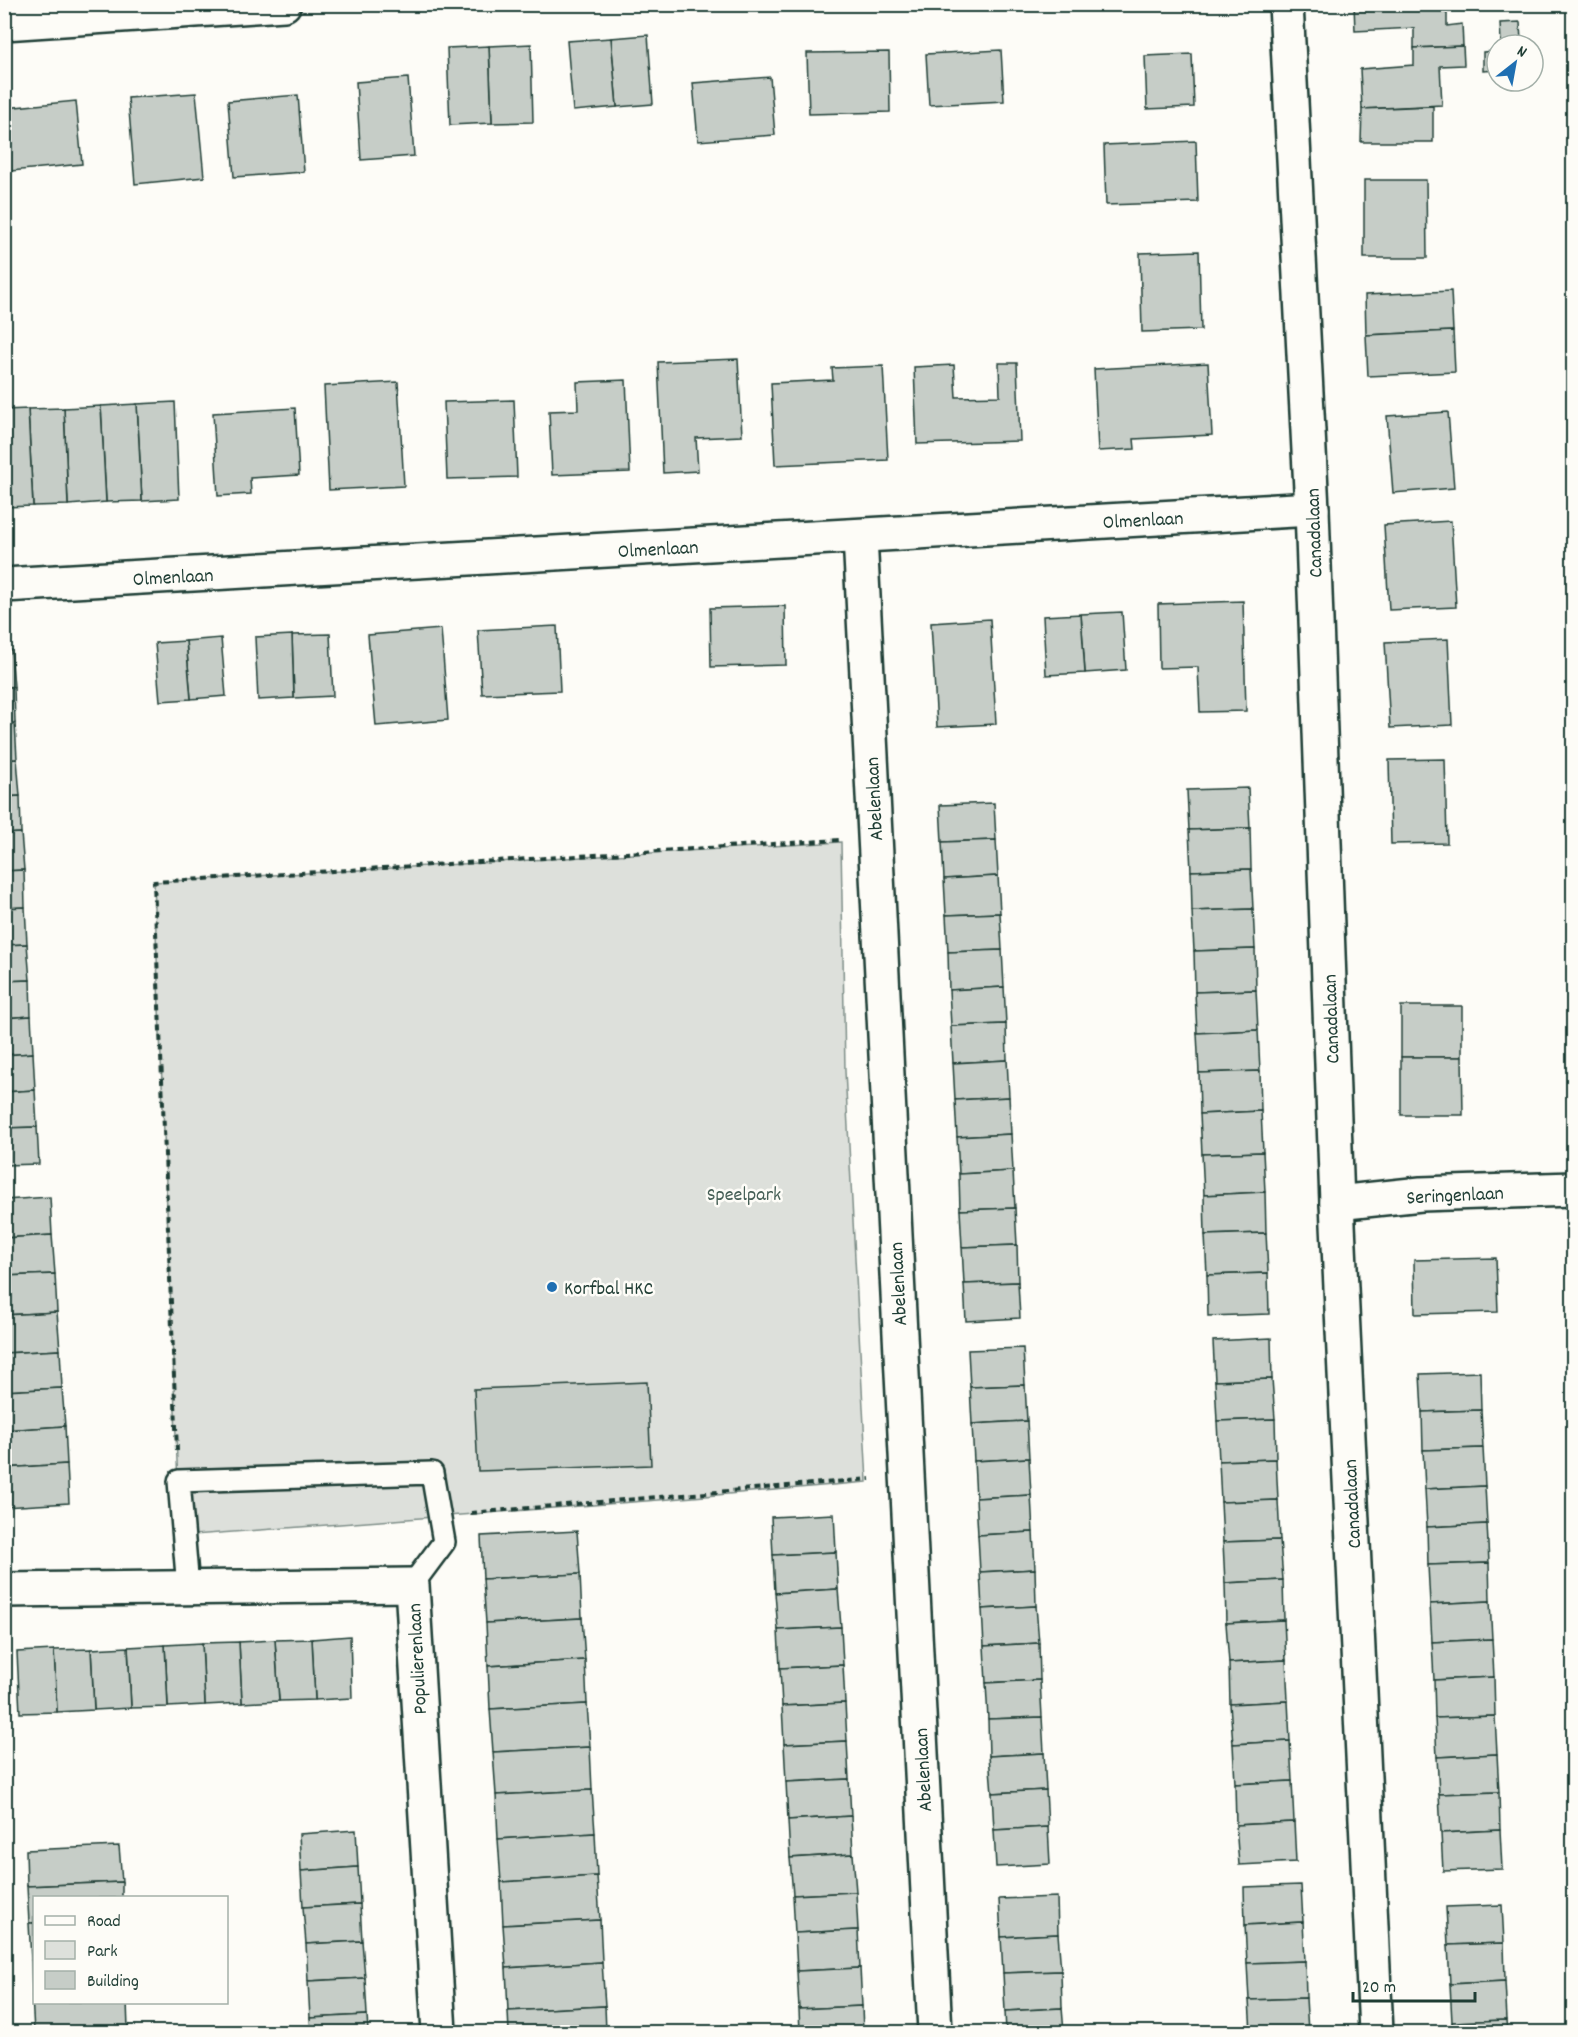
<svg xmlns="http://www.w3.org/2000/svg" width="1578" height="2037" font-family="Dekko,sans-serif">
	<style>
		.green { fill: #dde0db; stroke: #7e8e88; stroke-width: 1.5 }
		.building { fill: #c6cdc7; stroke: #1f3d34; stroke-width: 1.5 }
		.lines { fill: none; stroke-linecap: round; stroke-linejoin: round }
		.service-casing { stroke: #1f3d34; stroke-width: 26 }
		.minor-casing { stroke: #1f3d34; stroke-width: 38 }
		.path { stroke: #1f3d34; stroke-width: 4; stroke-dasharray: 6 4.5; stroke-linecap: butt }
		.service { stroke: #fdfcf7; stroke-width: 21 }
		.minor { stroke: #fdfcf7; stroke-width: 33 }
		.poi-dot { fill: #1f6fb2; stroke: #fdfcf7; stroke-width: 2 }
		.labels { text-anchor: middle; stroke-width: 5; stroke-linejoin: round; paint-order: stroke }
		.street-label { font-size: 20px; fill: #1f3d34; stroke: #fdfcf7 }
		.park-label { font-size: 20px; fill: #455e55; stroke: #fdfcf7 }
		.poi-label { font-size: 20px; fill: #1f3d34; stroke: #fdfcf7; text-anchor: start }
	</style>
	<rect width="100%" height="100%" fill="#fdfcf7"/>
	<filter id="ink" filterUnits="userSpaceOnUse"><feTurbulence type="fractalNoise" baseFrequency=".0167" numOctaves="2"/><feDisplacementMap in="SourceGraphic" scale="12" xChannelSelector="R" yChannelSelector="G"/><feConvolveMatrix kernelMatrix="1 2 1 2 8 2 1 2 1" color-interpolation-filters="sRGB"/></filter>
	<g filter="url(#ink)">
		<polygon class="green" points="841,842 845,1071 867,1482 659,1500 180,1536 154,882"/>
		<g class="building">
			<polygon points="1354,4 1434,4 1434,8 1441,8 1447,14 1447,26 1462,24 1463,46 1414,48 1414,28 1355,31"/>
			<polygon points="1520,22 1521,43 1501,43 1500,23"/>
			<polygon points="648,35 653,104 617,107 611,38"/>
			<polygon points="611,38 617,107 573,111 567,41"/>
			<polygon points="531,44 533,122 492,123 489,46"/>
			<polygon points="489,46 492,123 450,125 447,48"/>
			<polygon points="1463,46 1464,65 1440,66 1442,105 1362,109 1360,69 1414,65 1414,48"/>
			<polygon points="1001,50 1004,101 929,105 926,54"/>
			<polygon points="1497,51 1497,70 1483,71 1483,52"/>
			<polygon points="889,52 890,112 809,114 807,53"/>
			<polygon points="1192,54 1194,107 1147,109 1145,56"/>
			<polygon points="770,77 775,135 698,141 693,83"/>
			<polygon points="408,78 414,156 361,160 356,82"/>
			<polygon points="196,93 204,177 135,184 128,98"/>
			<polygon points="298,95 304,172 234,177 228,101"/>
			<polygon points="76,101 82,164 11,171 5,108"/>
			<polygon points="1433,106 1433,142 1361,142 1362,109"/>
			<polygon points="1196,141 1198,202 1106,205 1104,145"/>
			<polygon points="1364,180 1426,180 1427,258 1364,258"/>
			<polygon points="1199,251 1201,330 1142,332 1140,253"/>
			<polygon points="1451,291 1453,331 1366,335 1365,295"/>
			<polygon points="1453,331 1455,372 1368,376 1366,335"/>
			<polygon points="738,359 742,436 696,438 698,471 663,473 658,362"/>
			<polygon points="999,363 1017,363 1020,441 917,444 914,367 954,365 956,397 1000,396"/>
			<polygon points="1208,363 1212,435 1134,439 1135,449 1098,451 1094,369"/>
			<polygon points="883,366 888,460 775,465 771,383 833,380 832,368"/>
			<polygon points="626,380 630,472 552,475 549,411 578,410 577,382"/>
			<polygon points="398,382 404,486 329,490 324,386"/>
			<polygon points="514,400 517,477 447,479 444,402"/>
			<polygon points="175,402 179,499 142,501 137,404"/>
			<polygon points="137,404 142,501 106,502 101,406"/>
			<polygon points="101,406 106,502 68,505 64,408"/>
			<polygon points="64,408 68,505 33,506 28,409"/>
			<polygon points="295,408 299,475 250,478 251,494 218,496 213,413"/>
			<polygon points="28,409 33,506 4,507 4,410"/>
			<polygon points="1448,412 1454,488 1393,493 1387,416"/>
			<polygon points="1451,521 1456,607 1389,610 1384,525"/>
			<polygon points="1243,601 1246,711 1200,712 1198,667 1159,668 1158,604"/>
			<polygon points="785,606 786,665 711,667 710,608"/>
			<polygon points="1122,612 1126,670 1085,673 1081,614"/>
			<polygon points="1081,614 1085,673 1046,675 1043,616"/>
			<polygon points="990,619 996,724 937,727 931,623"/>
			<polygon points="557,626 560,691 482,694 478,630"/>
			<polygon points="441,629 448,720 376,726 368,635"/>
			<polygon points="330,634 333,696 294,698 292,635"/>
			<polygon points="292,635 294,698 258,700 255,637"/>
			<polygon points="221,638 226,696 191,699 186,641"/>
			<polygon points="1448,639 1452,725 1390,728 1385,642"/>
			<polygon points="186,641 191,699 160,701 155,643"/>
			<polygon points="4,650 11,650 14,687 4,687"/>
			<polygon points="4,687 14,687 15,723 4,724"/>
			<polygon points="15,723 17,759 4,760 4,724"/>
			<polygon points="17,759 20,796 4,797 4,760"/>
			<polygon points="1445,759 1447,843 1391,844 1389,760"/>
			<polygon points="1248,788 1250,828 1189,830 1187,790"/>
			<polygon points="20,796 21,833 4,834 4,797"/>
			<polygon points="994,803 996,840 942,842 940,805"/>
			<polygon points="1250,828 1251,869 1191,871 1189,830"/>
			<polygon points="21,833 24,870 4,871 4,834"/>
			<polygon points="996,840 998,876 944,879 942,842"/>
			<polygon points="1251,869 1253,909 1192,911 1191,871"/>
			<polygon points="24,870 25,907 4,908 4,871"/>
			<polygon points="998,876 1000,913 946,915 944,879"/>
			<polygon points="25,907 27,944 4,945 4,908"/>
			<polygon points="1253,909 1255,949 1194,951 1192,911"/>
			<polygon points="1000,913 1002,950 948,952 946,915"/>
			<polygon points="27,944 30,980 4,981 4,945"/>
			<polygon points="1255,949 1256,990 1195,992 1194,951"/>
			<polygon points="1002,950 1004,987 949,990 948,952"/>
			<polygon points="30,980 31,1016 4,1018 4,981"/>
			<polygon points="1004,987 1006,1024 951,1026 949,990"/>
			<polygon points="1256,990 1258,1030 1197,1033 1195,992"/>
			<rect x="1401" y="1006" width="61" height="51"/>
			<polygon points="31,1016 33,1053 4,1055 4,1018"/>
			<polygon points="1006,1024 1007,1060 953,1063 951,1026"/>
			<polygon points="1258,1030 1260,1071 1199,1073 1197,1033"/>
			<polygon points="33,1053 35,1090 4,1092 4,1055"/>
			<polygon points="1401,1057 1462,1057 1463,1115 1401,1115"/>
			<polygon points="1007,1060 1009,1097 955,1100 953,1063"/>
			<polygon points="1260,1071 1261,1111 1200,1114 1199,1073"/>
			<polygon points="35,1090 37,1127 4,1128 4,1092"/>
			<polygon points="1009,1097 1011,1134 957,1137 955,1100"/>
			<polygon points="1261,1111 1263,1152 1202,1154 1200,1114"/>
			<polygon points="37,1127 39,1164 4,1165 4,1128"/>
			<polygon points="1011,1134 1013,1171 959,1174 957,1137"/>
			<polygon points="1263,1152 1265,1192 1204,1195 1202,1154"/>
			<polygon points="1013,1171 1015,1208 960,1210 959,1174"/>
			<polygon points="1265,1192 1266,1233 1205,1235 1204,1195"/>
			<polygon points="50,1197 52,1235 4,1238 4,1200"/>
			<polygon points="1015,1208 1017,1245 962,1247 960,1210"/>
			<polygon points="1266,1233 1268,1273 1207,1275 1205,1235"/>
			<polygon points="52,1235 55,1274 4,1276 4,1238"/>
			<polygon points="1017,1245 1018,1282 964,1284 962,1247"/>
			<polygon points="1496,1258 1498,1312 1415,1314 1414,1260"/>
			<polygon points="1268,1273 1269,1314 1208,1316 1207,1275"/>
			<polygon points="55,1274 57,1312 4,1315 4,1276"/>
			<polygon points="1018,1282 1020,1318 966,1321 964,1284"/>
			<polygon points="57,1312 60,1350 4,1353 4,1315"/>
			<polygon points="1271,1338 1272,1379 1215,1381 1213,1341"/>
			<polygon points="1023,1348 1025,1385 970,1387 968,1350"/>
			<polygon points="60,1350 62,1388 4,1391 4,1353"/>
			<polygon points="1480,1372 1481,1410 1422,1412 1420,1374"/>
			<polygon points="1272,1379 1275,1419 1217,1421 1215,1381"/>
			<polygon points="647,1382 651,1465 478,1471 474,1389"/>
			<polygon points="1025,1385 1027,1421 972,1424 970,1387"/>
			<polygon points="62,1388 65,1426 4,1430 4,1391"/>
			<polygon points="1481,1410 1483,1448 1423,1450 1422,1412"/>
			<polygon points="1275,1419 1276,1459 1219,1461 1217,1421"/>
			<polygon points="1027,1421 1029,1458 974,1461 972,1424"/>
			<polygon points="65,1426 67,1464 4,1468 4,1430"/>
			<polygon points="1483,1448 1485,1486 1425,1489 1423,1450"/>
			<polygon points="1029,1458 1031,1495 976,1498 974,1461"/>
			<polygon points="1276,1459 1278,1500 1221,1502 1219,1461"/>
			<polygon points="67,1464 69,1503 4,1507 4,1468"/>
			<polygon points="1485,1486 1487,1524 1427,1527 1425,1489"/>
			<polygon points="1031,1495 1033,1532 978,1535 976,1498"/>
			<polygon points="1278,1500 1280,1540 1223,1542 1221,1502"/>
			<polygon points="834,1514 836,1552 773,1555 771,1517"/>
			<polygon points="1487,1524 1489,1563 1428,1565 1427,1527"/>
			<polygon points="577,1531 580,1574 483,1579 481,1536"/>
			<polygon points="1033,1532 1035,1569 980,1572 978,1535"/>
			<polygon points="1280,1540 1283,1580 1225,1583 1223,1542"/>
			<polygon points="836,1552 838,1589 775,1593 773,1555"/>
			<polygon points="1489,1563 1490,1601 1430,1604 1428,1565"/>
			<polygon points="1035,1569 1036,1606 982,1609 980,1572"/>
			<polygon points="580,1574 582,1618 486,1623 483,1579"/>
			<polygon points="1283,1580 1284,1620 1226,1623 1225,1583"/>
			<polygon points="838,1589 841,1627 778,1630 775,1593"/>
			<polygon points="1490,1601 1492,1639 1432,1642 1430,1604"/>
			<polygon points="1036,1606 1039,1643 984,1646 982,1609"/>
			<polygon points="582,1618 585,1660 488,1666 486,1623"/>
			<polygon points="1284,1620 1286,1660 1229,1663 1226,1623"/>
			<polygon points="841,1627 843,1665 780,1668 778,1630"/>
			<polygon points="350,1636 352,1698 315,1700 312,1639"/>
			<polygon points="312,1639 315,1700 279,1701 275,1640"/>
			<polygon points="1492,1639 1494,1677 1434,1680 1432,1642"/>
			<polygon points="275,1640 279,1701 242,1703 239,1642"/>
			<polygon points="239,1642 242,1703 205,1705 202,1643"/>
			<polygon points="202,1643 205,1705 168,1707 165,1645"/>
			<polygon points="1039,1643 1040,1680 986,1683 984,1646"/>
			<polygon points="165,1645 168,1707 131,1708 128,1647"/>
			<polygon points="128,1647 131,1708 94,1710 91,1649"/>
			<polygon points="91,1649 94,1710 57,1712 54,1650"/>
			<polygon points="54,1650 57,1712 20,1713 17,1652"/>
			<polygon points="585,1660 587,1704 490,1709 488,1666"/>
			<polygon points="1286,1660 1288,1701 1230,1704 1229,1663"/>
			<polygon points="843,1665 845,1703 782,1706 780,1668"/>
			<polygon points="1494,1677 1495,1716 1435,1718 1434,1680"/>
			<polygon points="1040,1680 1042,1717 988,1719 986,1683"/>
			<polygon points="1288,1701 1290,1741 1233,1744 1230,1704"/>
			<polygon points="845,1703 847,1741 784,1744 782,1706"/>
			<polygon points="587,1704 590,1747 493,1752 490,1709"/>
			<polygon points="1495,1716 1497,1754 1437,1757 1435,1718"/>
			<polygon points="1042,1717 1044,1753 989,1756 988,1719"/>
			<polygon points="847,1741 849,1779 786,1782 784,1744"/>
			<polygon points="1290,1741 1292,1781 1235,1784 1233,1744"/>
			<polygon points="590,1747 592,1790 496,1795 493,1752"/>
			<polygon points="1044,1753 1046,1790 992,1793 989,1756"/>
			<polygon points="1497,1754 1499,1792 1439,1794 1437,1757"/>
			<polygon points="849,1779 851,1816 788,1820 786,1782"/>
			<polygon points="1292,1781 1294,1822 1236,1825 1235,1784"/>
			<polygon points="592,1790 595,1833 498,1839 496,1795"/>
			<polygon points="1046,1790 1048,1827 994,1830 992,1793"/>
			<polygon points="1499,1792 1500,1830 1441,1833 1439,1794"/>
			<polygon points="851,1816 853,1854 790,1858 788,1820"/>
			<polygon points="1294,1822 1296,1862 1239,1865 1236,1825"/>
			<polygon points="1048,1827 1050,1864 996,1867 994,1830"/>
			<polygon points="356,1830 358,1867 301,1871 299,1834"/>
			<polygon points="1500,1830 1502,1869 1443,1871 1441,1833"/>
			<polygon points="595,1833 597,1876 501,1882 498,1839"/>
			<polygon points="119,1846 122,1882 27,1886 26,1850"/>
			<polygon points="853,1854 856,1892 793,1895 790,1858"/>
			<polygon points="358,1867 360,1904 303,1907 301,1871"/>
			<polygon points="597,1876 600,1920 503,1925 501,1882"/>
			<polygon points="122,1882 122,1898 34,1898 34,1923 29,1923 27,1886"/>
			<polygon points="1301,1885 1303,1922 1245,1925 1244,1887"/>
			<polygon points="856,1892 858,1930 795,1933 793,1895"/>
			<polygon points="1057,1897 1058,1934 1001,1937 999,1899"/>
			<polygon points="360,1904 362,1941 306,1944 303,1907"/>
			<polygon points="1502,1905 1504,1943 1448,1945 1446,1907"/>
			<polygon points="600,1920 602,1962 506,1968 503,1925"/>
			<polygon points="1303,1922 1305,1961 1247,1963 1245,1925"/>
			<polygon points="29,1923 34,1923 34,1959 31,1960"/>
			<polygon points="858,1930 860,1968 797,1971 795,1933"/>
			<polygon points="1058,1934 1061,1971 1003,1973 1001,1937"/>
			<polygon points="362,1941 365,1978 308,1981 306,1944"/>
			<polygon points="1504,1943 1505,1981 1450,1984 1448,1945"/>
			<polygon points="34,1959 34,1996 32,1996 31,1960"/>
			<polygon points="1305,1961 1306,1998 1249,2000 1247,1963"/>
			<polygon points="602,1962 605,2006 508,2011 506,1968"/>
			<polygon points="860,1968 862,2006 799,2009 797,1971"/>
			<polygon points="1061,1971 1062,2008 1005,2011 1003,1973"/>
			<polygon points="365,1978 367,2015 310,2018 308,1981"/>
			<polygon points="1505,1981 1507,2020 1452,2022 1450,1984"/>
			<polygon points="32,1996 34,1996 34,2002 127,2002 128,2029 34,2032"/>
			<polygon points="1306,1998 1308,2032 1251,2032 1249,2000"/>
			<polygon points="605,2006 606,2032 509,2032 508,2011"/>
			<polygon points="862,2006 863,2032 800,2032 799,2009"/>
			<polygon points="1062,2008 1064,2032 1006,2032 1005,2011"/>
			<polygon points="367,2015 368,2032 311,2032 310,2018"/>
			<polygon points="1507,2020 1508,2032 1452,2032 1452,2022"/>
			<polygon points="128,2029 128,2032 59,2032"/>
		</g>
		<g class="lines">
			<g class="service-casing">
				<polyline id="service" points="188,1588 179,1481 432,1473 444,1542 412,1585"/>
			</g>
			<g class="minor-casing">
				<g id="minor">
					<polyline points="1286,4 1312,509 1337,1203 1376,2032"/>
					<polyline points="4,23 284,4"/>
					<polyline points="860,536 935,2032"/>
					<polyline points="4,585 1312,509"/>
					<polyline points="1337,1203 1421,1194 1574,1189"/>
					<polyline points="4,1590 412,1585 439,2032"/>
				</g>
			</g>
			<g class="path">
				<polyline points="177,1451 154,882 839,840"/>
				<polyline points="471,1513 870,1479"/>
			</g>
			<use href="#service" class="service"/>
			<use href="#minor" class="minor"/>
		</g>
	</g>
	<circle class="poi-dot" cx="552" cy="1287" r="6"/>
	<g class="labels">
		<g class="street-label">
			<text transform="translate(1143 519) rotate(-3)" y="7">Olmenlaan</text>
			<text transform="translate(1313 533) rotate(-92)" y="7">Canadalaan</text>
			<text transform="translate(658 548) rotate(-3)" y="7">Olmenlaan</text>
			<text transform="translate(173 576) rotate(-3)" y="7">Olmenlaan</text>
			<text transform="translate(873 799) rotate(-93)" y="7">Abelenlaan</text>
			<text transform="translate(1330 1019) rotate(-92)" y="7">Canadalaan</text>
			<text transform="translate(1455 1194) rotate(-3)" y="7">Seringenlaan</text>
			<text transform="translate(897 1284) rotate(-93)" y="7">Abelenlaan</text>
			<text transform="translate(1351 1504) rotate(-93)" y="7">Canadalaan</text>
			<text transform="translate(416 1659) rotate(-93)" y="7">Populierenlaan</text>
			<text transform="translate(922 1770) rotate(-93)" y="7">Abelenlaan</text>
		</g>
		<g class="park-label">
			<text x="744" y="1200">Speelpark</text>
		</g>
		<g class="poi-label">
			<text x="564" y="1294">Korfbal HKC</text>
		</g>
	</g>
	<rect width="1578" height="2037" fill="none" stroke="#fdfcf7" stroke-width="24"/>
	<rect x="12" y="12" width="1554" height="2013" fill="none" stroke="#1f3d34" stroke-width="2" filter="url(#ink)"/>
	<rect x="33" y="1896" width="195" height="108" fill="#fdfcf7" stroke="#a4b0a9" stroke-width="1.5"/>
	<rect x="45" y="1916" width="30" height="9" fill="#fdfcf7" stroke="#a4b0a9" stroke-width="1.5"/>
	<text x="87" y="1926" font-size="18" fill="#1f3d34">Road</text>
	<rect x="45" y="1941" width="30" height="18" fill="#dde0db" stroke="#a4b0a9" stroke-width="1.5"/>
	<text x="87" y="1956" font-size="18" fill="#1f3d34">Park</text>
	<rect x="45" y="1971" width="30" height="18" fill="#c6cdc7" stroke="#a4b0a9" stroke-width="1.5"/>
	<text x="87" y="1986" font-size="18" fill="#1f3d34">Building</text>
	<g transform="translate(1515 63) rotate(31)"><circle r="28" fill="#fdfcf7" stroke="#a4b0a9" stroke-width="1.5"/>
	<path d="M0-4.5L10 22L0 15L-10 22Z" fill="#1f6fb2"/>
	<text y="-9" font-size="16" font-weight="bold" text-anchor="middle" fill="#1f3d34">N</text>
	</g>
	<path d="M1353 1992v9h122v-9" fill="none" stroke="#1f3d34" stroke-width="3"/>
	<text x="1362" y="1992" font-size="18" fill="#1f3d34" stroke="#fdfcf7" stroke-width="4.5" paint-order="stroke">20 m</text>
</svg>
